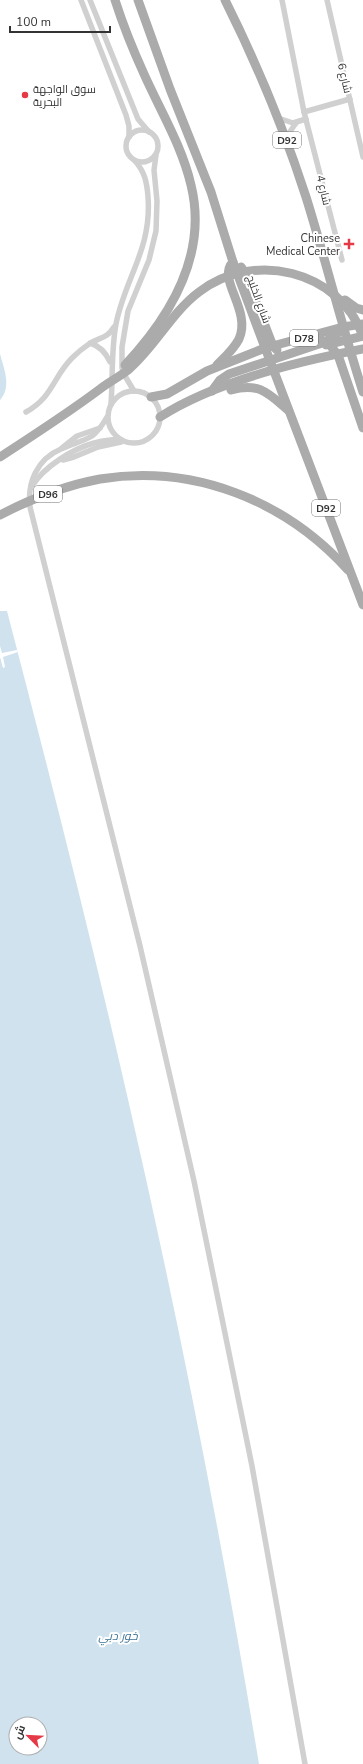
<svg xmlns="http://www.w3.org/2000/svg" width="363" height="1764" font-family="'Nunito Sans',Cairo,sans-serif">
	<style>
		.water { fill: #cfe2ee; fill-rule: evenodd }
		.pier { fill: #fff }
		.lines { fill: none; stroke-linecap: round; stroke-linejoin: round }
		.street { stroke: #d0d0d0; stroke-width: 5.5 }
		.primary { stroke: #ababab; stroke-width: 9 }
		.poi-dot { fill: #e63946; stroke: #fff; stroke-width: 1.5 }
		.labels { text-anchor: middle; stroke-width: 4; stroke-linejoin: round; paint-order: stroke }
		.shield { fill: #fff; stroke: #707070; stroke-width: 1 }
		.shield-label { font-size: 10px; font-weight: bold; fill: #333 }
		.street-label { font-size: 11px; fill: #333; stroke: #fff }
		.poi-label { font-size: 11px; fill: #333; stroke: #fff; text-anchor: start }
		.water-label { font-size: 12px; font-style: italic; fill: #3f7597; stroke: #fff }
	</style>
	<rect width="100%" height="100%" fill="#fff"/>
	<g class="water">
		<path d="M0 354C4 369 12 387 0 400Z"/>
		<path d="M0 611H7C49 772 90 933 127 1095 178 1316 222 1540 259 1764H0ZM16 1724H40V1748H16Z"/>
	</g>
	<polygon class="pier" points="0,646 2,653 17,650 18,652 3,657 5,667 3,668 0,657"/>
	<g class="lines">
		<g class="street">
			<polyline points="81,0 126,115 129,126 129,137"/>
			<polyline points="90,0 138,119 149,132"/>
			<polyline points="282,0 304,112 342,260"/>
			<polyline points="327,0 363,157"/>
			<polyline points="304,112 350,99"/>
			<polyline points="278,118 293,123 306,119"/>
			<circle cx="142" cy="146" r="16"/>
			<polyline points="287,142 289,133 296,123"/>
			<path d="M90 343C100 346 106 353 110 362"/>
			<circle cx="134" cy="417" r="26"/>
			<polyline points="134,391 125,376 122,368 122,347 128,311 149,260 156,231 157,201 154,170 156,155"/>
			<path d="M111 404C113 377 111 351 116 324 125 278 152 249 148 197 147 183 145 172 135 161"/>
			<path d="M26 412C53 397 53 377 72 358 77 353 83 348 89 344 99 337 107 339 114 327"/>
			<path d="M107 417C103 424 99 431 92 436 82 442 71 444 61 449 37 459 27 483 30 507L140 946 194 1181 252 1466 305 1764"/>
			<polyline points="62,448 77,436 100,428"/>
			<polyline points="63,460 74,457 98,447 121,442"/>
			<path d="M32 486C44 467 72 449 94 443 102 440 111 440 119 439"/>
		</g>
		<g class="primary">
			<path d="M115 0C123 25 133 50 144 74 160 110 182 146 191 185 208 254 171 316 125 365"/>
			<polyline points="138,0 170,89 211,192 233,262 261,337 363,605"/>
			<path d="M225 0C257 64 284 129 306 197 326 261 342 327 363 392"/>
			<polyline points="241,267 244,271 273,346 277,350"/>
			<polyline points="345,300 356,308 363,310"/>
			<polyline points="321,340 329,344 338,355 363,428"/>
			<polyline points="326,345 363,336"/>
			<path d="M217 365C225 357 234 349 239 339 252 310 216 279 233 262"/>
			<path d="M231 390C259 382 268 393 288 410"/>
			<polyline points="212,391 220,380 229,374 325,342 337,334 343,327"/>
			<polyline points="151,397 167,394 207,371 265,348 343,327 363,324"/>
			<path d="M160 417C214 382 300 361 363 349"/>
			<path d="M0 457C34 435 68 413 100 389 109 382 119 377 128 370 155 347 171 313 199 292 253 250 339 270 363 336"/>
			<path d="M0 515C29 500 67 485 100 479 193 464 285 500 348 570"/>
		</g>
	</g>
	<g class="poi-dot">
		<circle cx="25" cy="95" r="4"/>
		<path d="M347 238h4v4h4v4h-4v4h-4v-4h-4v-4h4z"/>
	</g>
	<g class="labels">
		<g class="shield">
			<rect x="273" y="132" width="28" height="16" rx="3"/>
			<rect x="290" y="330" width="28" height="16" rx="3"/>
			<rect x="34" y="486" width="28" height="16" rx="3"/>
			<rect x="312" y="500" width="28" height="16" rx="3"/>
		</g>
		<g class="shield-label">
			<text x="287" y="144">D92</text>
			<text x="304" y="342">D78</text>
			<text x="48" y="498">D96</text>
			<text x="326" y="512">D92</text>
		</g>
		<g class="street-label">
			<text transform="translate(345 78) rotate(77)" y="4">شارع 6</text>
			<text transform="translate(324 190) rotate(77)" y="4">شارع 4</text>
			<text transform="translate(259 299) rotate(70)" y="4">شارع الخليج</text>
		</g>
		<g class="poi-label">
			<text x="33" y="93">سوق الواجهة<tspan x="33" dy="13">البحرية</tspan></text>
			<text x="340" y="242" text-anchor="end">Chinese<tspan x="340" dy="13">Medical Center</tspan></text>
		</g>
		<g class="water-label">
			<text x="118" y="1640">خور دبي</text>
		</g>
	</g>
	<g transform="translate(28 1736) rotate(294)"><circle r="19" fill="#ffffff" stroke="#adadad"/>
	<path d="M0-3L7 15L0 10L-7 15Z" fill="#e63946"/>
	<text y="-6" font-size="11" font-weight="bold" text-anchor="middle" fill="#333333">ش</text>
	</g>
	<path d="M10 26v6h100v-6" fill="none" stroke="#333333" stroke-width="2"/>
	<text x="16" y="26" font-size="12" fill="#333333" stroke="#ffffff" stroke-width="3" paint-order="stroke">100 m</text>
</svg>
